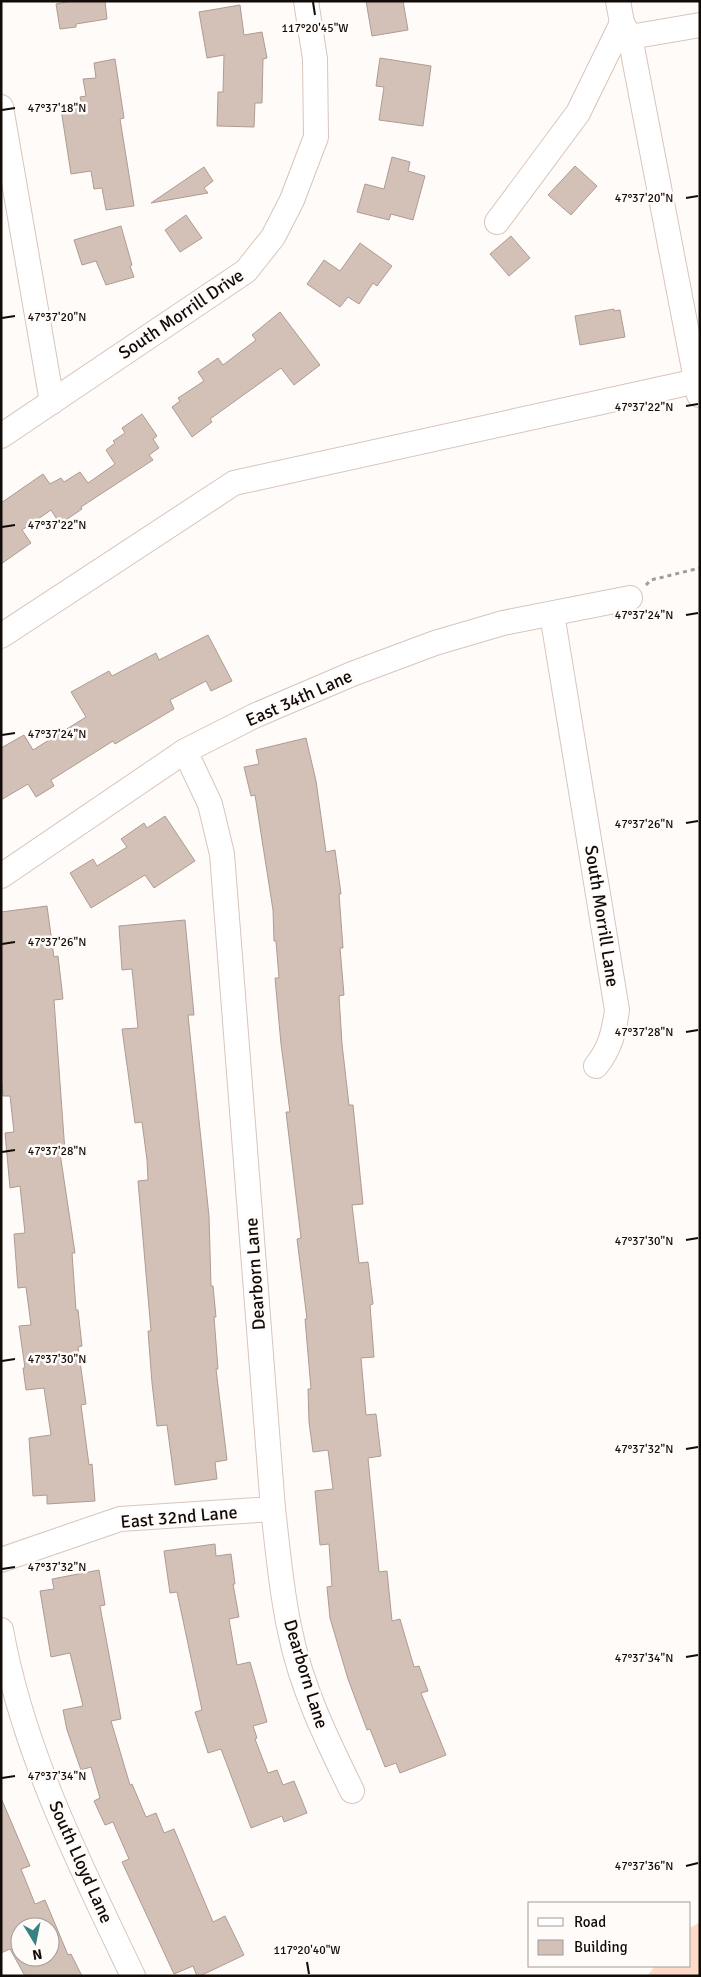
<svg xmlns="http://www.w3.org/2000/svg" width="701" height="1977" font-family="Signika,sans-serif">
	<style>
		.green { fill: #ffdac8 }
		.building { fill: #d3c0b7; stroke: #ae9c93; fill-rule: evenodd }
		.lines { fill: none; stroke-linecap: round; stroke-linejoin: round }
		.minor-casing { stroke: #d8c5bb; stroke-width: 26 }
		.path { stroke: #a19c9a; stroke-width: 3; stroke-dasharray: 4 4; stroke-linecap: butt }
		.minor { stroke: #fff; stroke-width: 24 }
		.ticks { fill: none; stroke: #120c09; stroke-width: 2 }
		.labels { text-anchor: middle; stroke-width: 5; stroke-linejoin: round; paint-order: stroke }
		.street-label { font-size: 18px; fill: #120c09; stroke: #fffbf9 }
		.ticks-label { font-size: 12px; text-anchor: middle; fill: #120c09; stroke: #fffbf9; stroke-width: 5; stroke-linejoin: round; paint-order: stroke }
	</style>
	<rect width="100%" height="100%" fill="#fffbf9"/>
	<polygon class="green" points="700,1922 700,1976 647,1976 655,1966 690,1966 690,1928"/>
	<g class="building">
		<polygon points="71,1 105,1 107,19 76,24 76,27 60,29 56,4"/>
		<polygon points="366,1 403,1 408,30 372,36"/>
		<polygon points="240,5 244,35 262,32 267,58 263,59 262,103 255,103 254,127 217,126 218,92 223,92 224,55 207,58 199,12"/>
		<polygon points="380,58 431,66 423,126 379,120 384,87 376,86"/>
		<polygon points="115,59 124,118 120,119 134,206 106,210 102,188 94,189 91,171 71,174 61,109 82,106 80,97 86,96 83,79 96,78 94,63"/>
		<polygon points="392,157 410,162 408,171 425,176 413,220 391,214 389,220 357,212 365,184 384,189"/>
		<polygon points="575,166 597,186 571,215 548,195"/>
		<polygon points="204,167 213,181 204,188 208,193 151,203"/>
		<polygon points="186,215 202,238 180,252 165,230"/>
		<polygon points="121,226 132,265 130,266 134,277 106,285 96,261 82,265 74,240"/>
		<polygon points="511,236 530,258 509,276 490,254"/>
		<polygon points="360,243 392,266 377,286 373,283 359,304 348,297 340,307 307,284 324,260 340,271"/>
		<polygon points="614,309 614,311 620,310 625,337 580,345 575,316"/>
		<polygon points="280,312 320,365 294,385 281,368 210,419 212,422 192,437 172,407 180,401 178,398 204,381 198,372 218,358 223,365 256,340 252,335"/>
		<polygon points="142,414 157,436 153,439 159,448 149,455 153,460 81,507 82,509 60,524 51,510 22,530 31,543 1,564 1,503 43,474 50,484 61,478 64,482 80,472 88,483 115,464 106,450 115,443 113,441 125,433 122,428"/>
		<polygon points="208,635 232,681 211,691 206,681 170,700 174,709 115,744 113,741 51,780 54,786 36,797 28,784 1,800 1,748 24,735 33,750 86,717 71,692 109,671 112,676 156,653 159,660"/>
		<polygon points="306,738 316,781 326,852 335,850 341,894 339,894 343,948 340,948 344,995 339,996 342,1044 349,1105 353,1105 363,1204 352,1205 359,1263 368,1262 373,1304 370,1305 374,1357 361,1358 366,1415 376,1414 381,1456 368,1458 379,1572 387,1571 392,1621 400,1619 414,1667 419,1666 428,1691 421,1693 446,1755 400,1773 396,1763 385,1767 370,1729 367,1730 348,1679 330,1618 327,1587 332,1586 329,1544 320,1545 315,1491 333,1489 328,1450 313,1452 309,1422 308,1389 311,1389 305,1319 307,1319 297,1239 301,1238 286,1112 290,1112 281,1044 275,978 279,978 276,941 274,941 273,910 255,795 251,796 244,767 259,764 256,750"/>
		<polygon points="165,816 195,861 154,888 145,875 91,908 70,873 93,859 97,866 127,847 121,839 144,823 147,828"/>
		<polygon points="47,906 54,957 58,956 63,999 54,1000 65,1152 60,1153 75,1253 72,1253 76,1310 78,1310 82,1346 78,1347 86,1404 81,1405 89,1465 92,1464 95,1501 47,1504 47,1495 33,1496 29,1438 51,1435 44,1388 26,1390 23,1368 25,1368 19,1326 31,1325 26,1287 18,1288 14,1234 25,1233 20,1186 10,1188 5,1133 14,1132 10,1096 3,1096 1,1076 1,912"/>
		<polygon points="185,920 194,1015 188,1015 209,1216 211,1286 213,1286 216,1317 214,1317 218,1369 216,1369 227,1460 215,1462 217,1479 175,1485 167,1425 157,1426 152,1383 148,1331 151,1331 138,1181 148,1180 147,1160 142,1122 135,1123 122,1029 138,1028 132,969 122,970 119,926"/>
		<polygon points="215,1544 216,1556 231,1554 235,1584 233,1584 239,1617 229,1619 237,1665 250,1662 267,1722 253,1726 257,1738 255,1739 268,1773 277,1770 283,1785 294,1781 307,1813 284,1822 282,1816 251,1828 221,1749 208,1753 195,1712 202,1710 177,1592 170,1593 164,1551"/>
		<polygon points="99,1570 105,1605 100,1606 121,1719 111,1721 130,1785 132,1784 146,1817 156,1813 164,1833 174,1829 213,1922 225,1916 244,1955 200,1976 197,1976 193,1966 174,1974 122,1862 129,1859 113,1822 105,1825 94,1801 100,1798 91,1767 81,1770 67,1730 63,1710 83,1706 70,1653 51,1657 40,1591 54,1589 52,1579"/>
		<path d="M1 1798 30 1866 21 1869 35 1904 45 1900 68 1955 71 1954 82 1976H25L10 1949 1 1953ZM20 1927H50V1957H20Z"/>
	</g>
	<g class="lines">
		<g class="minor-casing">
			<g id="minor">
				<polyline points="618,1 622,23 630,37 699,395"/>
				<polyline points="630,37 700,25"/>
				<polyline points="1,107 52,402"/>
				<polyline points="497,222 578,113 622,23"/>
				<polyline points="1,436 246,271 273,237 292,200 316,137 315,59 306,1"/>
				<path d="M552 614 617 1010C614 1032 610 1049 596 1066"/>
				<polyline points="1,636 234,483 697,381"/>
				<path d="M185 751 210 804 222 854 273 1509C278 1550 281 1591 290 1631 301 1687 327 1740 352 1791"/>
				<polyline points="1,876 185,751 254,716 352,674 435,643 503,623 630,598"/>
				<polyline points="1,1560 120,1519 273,1509"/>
				<path d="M1 1630C23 1752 80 1865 133 1976"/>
			</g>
		</g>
		<polyline class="path" points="646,585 651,580 700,568"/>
		<use href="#minor" class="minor"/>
	</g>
	<path class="ticks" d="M313 2 315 15M2 110 15 108M686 198 698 196M2 318 15 316M686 406 698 404M2 527 15 525M686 615 698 613M2 735 15 733M686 823 698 821M2 944 15 942M686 1032 698 1030M2 1152 15 1150M686 1240 698 1238M2 1361 15 1359M686 1449 698 1447M2 1569 15 1567M686 1657 698 1655M2 1778 15 1776M686 1866 698 1863M307 1962 309 1974"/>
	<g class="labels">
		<g class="street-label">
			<text transform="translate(181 314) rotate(-34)" y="6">South Morrill Drive</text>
			<text transform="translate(299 698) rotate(-24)" y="6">East 34th Lane</text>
			<text transform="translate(602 916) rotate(81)" y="6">South Morrill Lane</text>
			<text transform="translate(255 1274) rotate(-94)" y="6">Dearborn Lane</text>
			<text transform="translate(179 1517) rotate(-5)" y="6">East 32nd Lane</text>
			<text transform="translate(306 1674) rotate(73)" y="6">Dearborn Lane</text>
			<text transform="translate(81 1862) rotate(66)" y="6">South Lloyd Lane</text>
		</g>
	</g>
	<g class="ticks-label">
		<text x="315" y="32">117°20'45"W</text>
		<text x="57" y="112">47°37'18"N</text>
		<text x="644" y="202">47°37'20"N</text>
		<text x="57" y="321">47°37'20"N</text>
		<text x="644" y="411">47°37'22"N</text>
		<text x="57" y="529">47°37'22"N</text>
		<text x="644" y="619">47°37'24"N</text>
		<text x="57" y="738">47°37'24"N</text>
		<text x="644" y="828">47°37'26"N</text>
		<text x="57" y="946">47°37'26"N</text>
		<text x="644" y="1036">47°37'28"N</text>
		<text x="57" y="1155">47°37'28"N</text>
		<text x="644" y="1245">47°37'30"N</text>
		<text x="57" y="1363">47°37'30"N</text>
		<text x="644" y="1453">47°37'32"N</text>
		<text x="57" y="1571">47°37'32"N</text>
		<text x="644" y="1662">47°37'34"N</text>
		<text x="57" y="1780">47°37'34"N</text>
		<text x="644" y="1870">47°37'36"N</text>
		<text x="307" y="1954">117°20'40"W</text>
	</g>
	<rect width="701" height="1977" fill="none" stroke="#120c09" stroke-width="5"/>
	<rect x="528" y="1902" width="162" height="65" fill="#fffbf9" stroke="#a09b99"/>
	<rect x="538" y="1918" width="25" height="8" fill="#ffffff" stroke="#a09b99"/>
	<text x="574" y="1927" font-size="15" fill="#120c09">Road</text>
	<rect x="538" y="1940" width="25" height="15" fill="#d3c0b7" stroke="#a09b99"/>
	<text x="574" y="1952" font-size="15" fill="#120c09">Building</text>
	<g transform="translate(35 1942) rotate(170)"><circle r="24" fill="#fffbf9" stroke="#a09b99"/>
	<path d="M0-4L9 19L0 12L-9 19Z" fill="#398284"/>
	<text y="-8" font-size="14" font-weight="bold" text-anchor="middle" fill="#120c09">N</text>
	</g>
</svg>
